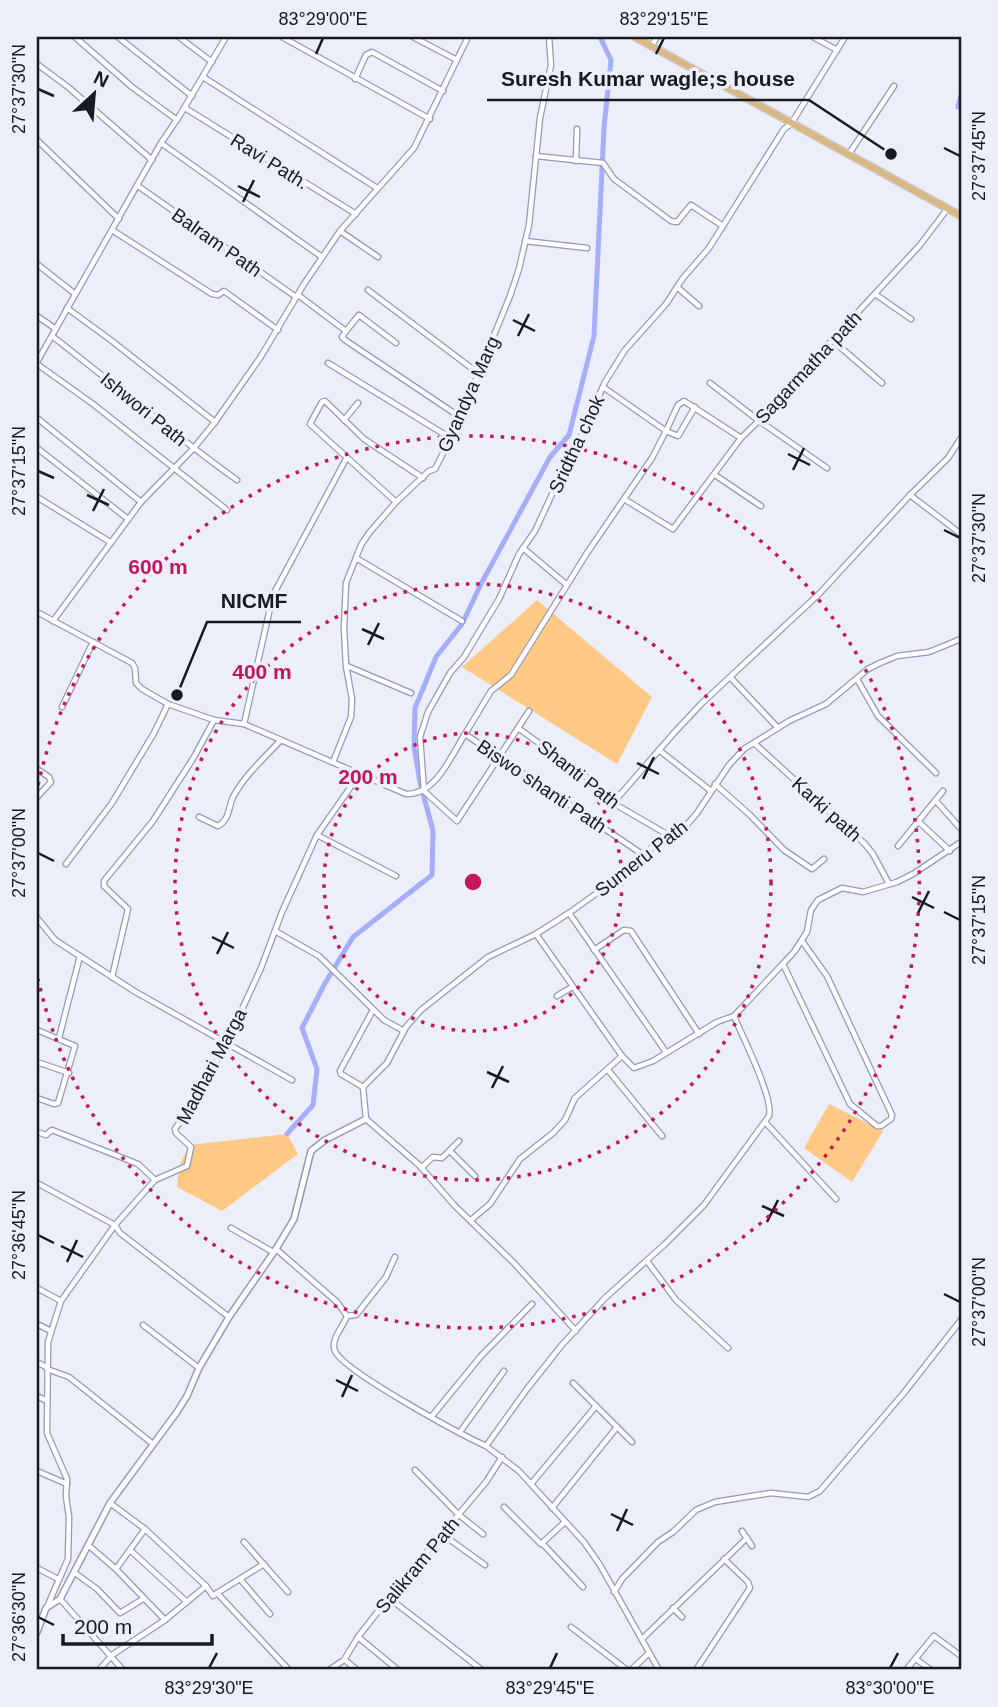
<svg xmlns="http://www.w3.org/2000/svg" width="998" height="1707" font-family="Helvetica,sans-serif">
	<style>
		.green { fill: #fec984 }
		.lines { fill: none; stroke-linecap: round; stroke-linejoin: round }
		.canal { stroke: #a6aefa; stroke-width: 5 }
		.minor-casing { stroke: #9599b5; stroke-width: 7 }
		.tertiary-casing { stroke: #9599b5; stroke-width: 8 }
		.primary-casing { stroke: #cccccf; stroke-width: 9 }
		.minor { stroke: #fff; stroke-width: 4.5 }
		.tertiary { stroke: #fff; stroke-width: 5 }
		.primary { stroke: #dab883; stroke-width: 6 }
		.ticks { fill: none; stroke: #171923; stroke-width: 2.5 }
		.ring { fill: none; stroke: #c2185b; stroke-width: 3.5; stroke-dasharray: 3.5 7 }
		.labels { text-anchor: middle; stroke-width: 7; stroke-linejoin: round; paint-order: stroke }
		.street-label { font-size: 19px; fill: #171923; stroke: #eceefa }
		.centre { fill: #c2185b; stroke: #eceefa; stroke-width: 3.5 }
		.ring-label { font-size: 21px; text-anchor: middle; font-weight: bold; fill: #c2185b; stroke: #eceefa; stroke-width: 7; stroke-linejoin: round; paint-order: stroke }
		.leader { fill: none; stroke: #171923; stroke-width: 2.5 }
		.callout-dot { fill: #171923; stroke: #eceefa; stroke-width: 2.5 }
		.callout-label { font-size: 21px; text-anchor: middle; font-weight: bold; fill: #171923; stroke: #eceefa; stroke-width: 7; stroke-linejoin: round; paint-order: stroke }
		.neatline { fill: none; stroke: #171923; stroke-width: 2.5 }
		.ticks-label { font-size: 18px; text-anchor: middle; fill: #171923 }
	</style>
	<rect width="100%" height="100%" fill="#eceefa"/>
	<g class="green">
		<polygon points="537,600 652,697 617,764 462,667"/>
		<polygon points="829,1104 883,1131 852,1182 804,1148"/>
		<polygon points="287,1134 298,1154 222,1211 177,1187 179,1167 189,1145"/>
	</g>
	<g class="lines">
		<g class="canal">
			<polyline points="958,107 961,95"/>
			<polyline points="287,1134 313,1105 317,1069 302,1028 324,985 353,937 432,875 433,831 420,782 414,747 415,708 436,657 462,624 481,584 550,457 569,435 594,336 604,128 611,60 600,37"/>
		</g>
		<g class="minor-casing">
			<g id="minor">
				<polyline points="75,37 132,87 177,120"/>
				<polyline points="118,37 192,96"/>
				<polyline points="179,37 212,62"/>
				<polyline points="282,37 430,119"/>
				<polyline points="413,37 457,60"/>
				<polyline points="813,37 837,50"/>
				<polyline points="652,45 657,37"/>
				<polyline points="37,64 68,87 152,160"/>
				<polyline points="203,77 377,188"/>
				<polyline points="355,79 366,55 372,52 443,91"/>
				<polyline points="185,108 356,214"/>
				<polyline points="37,140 119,219"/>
				<polyline points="161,143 322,257"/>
				<polyline points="849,154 894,86"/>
				<polyline points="536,156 603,163 614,179 671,221 677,222 691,205 723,226"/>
				<polyline points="576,161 577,129"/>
				<polyline points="138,186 296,297"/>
				<polyline points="112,230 212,294 218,295 224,291 278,330"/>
				<polyline points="340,231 378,257"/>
				<polyline points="525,241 587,248"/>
				<polyline points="37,264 74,293"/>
				<polyline points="677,287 699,306"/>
				<polyline points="368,290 478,373"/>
				<polyline points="875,294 911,319"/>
				<polyline points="298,295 346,331 342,337 345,340 460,417"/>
				<polyline points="67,308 112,341 215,422"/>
				<polyline points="37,316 56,329"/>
				<polyline points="346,331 359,315 396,343"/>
				<path d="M52 336C114 384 174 435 237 480"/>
				<polyline points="833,341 882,383"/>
				<polyline points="37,362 161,143 180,115 226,37"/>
				<polyline points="328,363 452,439"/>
				<polyline points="37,364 93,404 227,510"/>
				<polyline points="710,383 758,420 827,468"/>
				<polyline points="695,407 678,436 666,431 678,405 684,401 741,438"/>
				<polyline points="37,418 141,502"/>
				<polyline points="344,420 358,403"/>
				<polyline points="37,448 128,519"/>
				<polyline points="715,475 761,506"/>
				<polyline points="910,495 961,534"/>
				<polyline points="37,497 110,542"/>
				<polyline points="624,499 673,529 741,438 773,407 796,379 920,245 948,208"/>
				<polyline points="396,502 310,424 322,402 325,401 364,439 423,478"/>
				<polyline points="523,548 567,585"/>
				<polyline points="356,558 462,621"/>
				<path d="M37 612 132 663 135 668 136 683 142 689 168 704 214 720 244 724 406 794C436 795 451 756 465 734L642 854"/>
				<polyline points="53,621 141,502 193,449 215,422 260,358 304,284 340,231 414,148 468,37"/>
				<polyline points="347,666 411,693"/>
				<polyline points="731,678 778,728"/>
				<polyline points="857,679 878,716 936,773"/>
				<polyline points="62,707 93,642"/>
				<polyline points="244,724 273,595 346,459"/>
				<polyline points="518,728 529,711"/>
				<polyline points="465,734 491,691 511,675 587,553 652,458 666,431 603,387"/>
				<polyline points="754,743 864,843 873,854 889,884"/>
				<polyline points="659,750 711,791"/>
				<polyline points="333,762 351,717 352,699 346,666 344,628 346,583 361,545 369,533 396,502 429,471 435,469 456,428 510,296 519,269 529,225 540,118 551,65 549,37"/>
				<polyline points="37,769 49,777 51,782 37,797"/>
				<polyline points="715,784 750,815 784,850 812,869 824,859"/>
				<polyline points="424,791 420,737 428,712 450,673 464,657 499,599 519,554 535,531 566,464 580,439 605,382 625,350 666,304 683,278 709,248 784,129 791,124 845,37"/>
				<polyline points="424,791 457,821 518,728 593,782 613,803 670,836"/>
				<polyline points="936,801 961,829"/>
				<polyline points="613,803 673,734 701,704 820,593 910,495 948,458 961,438"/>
				<path d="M199 817 218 826C230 819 228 808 233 797 245 775 264 758 281 740"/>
				<polyline points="919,822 950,851"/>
				<polyline points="317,835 396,876"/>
				<polyline points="898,846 943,791"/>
				<polyline points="66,864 112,803 154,733 168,704"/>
				<polyline points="569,913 666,1052"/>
				<polyline points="37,918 55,940 134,991 292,1080"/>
				<polyline points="275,931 319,956 384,1020 404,1031"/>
				<polyline points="536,934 622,1056 634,1068 653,1061 717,1022 734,1016"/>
				<polyline points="594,950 624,930 631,931 699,1034"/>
				<polyline points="783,964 850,1104 877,1126 881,1126 891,1119 892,1115 827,976 802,941"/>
				<polyline points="112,977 128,909 104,886 104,881 153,821 194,757 214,720"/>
				<polyline points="557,996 572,987"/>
				<polyline points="734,1016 794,952 807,932 811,910 818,900 842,888 863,892 897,882 913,874 961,842"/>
				<polyline points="37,1030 75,1046 58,1103 54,1104 37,1098"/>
				<polyline points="59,1038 80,956"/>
				<polyline points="37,1062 69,1073"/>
				<polyline points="608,1070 662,1136"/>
				<polyline points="363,1087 341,1074 340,1071 373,1010"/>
				<polyline points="765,1122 836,1199"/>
				<polyline points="37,1132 46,1135 52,1130 138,1164 155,1180"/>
				<polyline points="450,1151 475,1176"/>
				<polyline points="421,1168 433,1157 442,1158 459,1141"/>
				<polyline points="37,1183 115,1225 120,1233 229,1317"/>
				<polyline points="471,1220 490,1204 520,1159 553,1133 565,1120 575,1098 622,1056"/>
				<polyline points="231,1228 273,1252"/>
				<path d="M276 1249 337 1302 347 1316C343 1327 330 1340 335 1351 343 1371 462 1435 486 1446L519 1471 584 1542 600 1565 659 1670"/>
				<polyline points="647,1261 676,1300 728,1348"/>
				<polyline points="37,1288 61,1301"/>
				<polyline points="347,1316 356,1315 360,1310 386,1277 395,1257"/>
				<polyline points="37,1324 51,1331"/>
				<polyline points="143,1325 199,1368"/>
				<polyline points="576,1331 514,1263 455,1206 419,1165 366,1119 363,1087 387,1063 406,1027 421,1010 488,957 536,934 569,913 597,893 642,854 685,827 697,813 729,765 744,749 789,721 826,704 868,669 880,663 897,656 929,652 961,639"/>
				<polyline points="37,1362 46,1367"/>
				<polyline points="47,1369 69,1377 153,1444"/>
				<polyline points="573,1383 632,1442"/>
				<polyline points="37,1396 47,1401"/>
				<polyline points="432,1416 481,1356 532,1304"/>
				<polyline points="460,1432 504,1371"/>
				<path d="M486 1446 527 1389 561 1346 605 1298 665 1244 704 1205 769 1116C774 1098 742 1036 734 1016"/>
				<polyline points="415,1470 459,1515 483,1534"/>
				<polyline points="37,1471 67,1484"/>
				<polyline points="531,1484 596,1406"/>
				<polyline points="504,1507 541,1544 565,1522"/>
				<polyline points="552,1508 617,1427"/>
				<polyline points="742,1531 752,1546"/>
				<polyline points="442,1534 485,1565"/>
				<polyline points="244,1542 288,1592"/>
				<polyline points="543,1544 583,1587"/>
				<polyline points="88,1545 116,1569 165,1620 206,1586 145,1529 110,1503"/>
				<polyline points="130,1550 187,1602"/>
				<polyline points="37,1568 58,1579"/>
				<polyline points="116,1569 145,1529"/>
				<polyline points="75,1573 97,1589 120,1613 143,1599"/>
				<polyline points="240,1579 270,1614"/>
				<polyline points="206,1586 213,1596 217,1593 289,1670"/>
				<polyline points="614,1592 622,1579 658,1542 673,1532 696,1510 715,1502 752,1496 771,1493 808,1497 820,1491 903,1394 961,1320"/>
				<polyline points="217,1593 264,1564"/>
				<polyline points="389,1598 482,1670"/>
				<polyline points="60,1599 123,1670"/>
				<polyline points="47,1607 68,1559 69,1517 66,1496 67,1479 47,1433 48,1342 61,1301 115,1225 155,1180 187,1166 191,1147 176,1133 175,1129 201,1090 227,1042 261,968 282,912 317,835 359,775"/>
				<polyline points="673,1608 682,1617"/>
				<polyline points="571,1627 627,1670"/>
				<polyline points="358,1637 398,1670"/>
				<polyline points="643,1638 747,1538"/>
				<polyline points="916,1659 931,1670"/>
				<polyline points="345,1660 357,1670"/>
				<polyline points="99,1670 112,1655 165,1620"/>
				<polyline points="329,1670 344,1660 358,1637 390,1596 486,1482 502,1457"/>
				<polyline points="631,1670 649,1653"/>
				<polyline points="696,1670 750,1588 748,1582 724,1559"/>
				<polyline points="906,1670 934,1636 961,1656"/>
			</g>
		</g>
		<g class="tertiary-casing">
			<polyline id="tertiary" points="37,1632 46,1608 60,1599 110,1503 177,1412 187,1396 199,1368 229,1317 276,1249 294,1219 311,1151 325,1140 366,1119"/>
		</g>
		<g class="primary-casing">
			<polyline id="primary" points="635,37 961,216"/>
		</g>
		<use href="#minor" class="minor"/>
		<use href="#tertiary" class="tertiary"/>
		<use href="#primary" class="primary"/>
	</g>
	<path class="ticks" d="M316 54 323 38M656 54 664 38M38 89 54 96M944 148 960 156M238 186 260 197M243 202 254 180M513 320 535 331M518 336 529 314M788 454 810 465M793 470 804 448M38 471 54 478M87 495 109 505M93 511 104 489M944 530 960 538M362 629 384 639M368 645 379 623M637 763 659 774M643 779 654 757M38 853 54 861M912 897 934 908M944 912 960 920M918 913 929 891M212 937 234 948M217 954 228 932M487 1072 509 1082M492 1088 503 1066M762 1206 784 1216M767 1222 778 1200M38 1235 54 1243M61 1246 83 1257M67 1262 77 1240M944 1294 960 1302M336 1380 358 1391M342 1397 352 1375M611 1514 633 1525M617 1531 627 1509M38 1617 54 1625M209 1668 217 1653M550 1668 557 1653M890 1668 898 1653"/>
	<g class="ring">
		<circle cx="473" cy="882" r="149"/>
		<circle cx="473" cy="882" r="298"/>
		<path d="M38 785A446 446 0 1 1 38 979"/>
	</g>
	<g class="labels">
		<g class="street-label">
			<text transform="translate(270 161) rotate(32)" y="7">Ravi Path.</text>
			<text transform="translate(217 242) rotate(35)" y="7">Balram Path</text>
			<text transform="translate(808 367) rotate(-47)" y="7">Sagarmatha path</text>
			<text transform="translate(468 394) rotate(-66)" y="7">Gyandya Marg</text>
			<text transform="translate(144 409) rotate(39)" y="7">Ishwori Path</text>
			<text transform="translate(576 444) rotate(-65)" y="7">Sridtha chok</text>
			<text transform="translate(579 774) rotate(38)" y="7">Shanti Path</text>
			<text transform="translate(542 786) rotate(34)" y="7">Biswo shanti Path</text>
			<text transform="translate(827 809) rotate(42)" y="7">Karki path</text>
			<text transform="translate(641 858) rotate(-38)" y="7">Sumeru Path</text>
			<text transform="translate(211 1066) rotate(-62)" y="7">Madhari Marga</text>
			<text transform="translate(417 1565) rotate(-50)" y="7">Salikram Path</text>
		</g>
	</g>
	<circle cx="473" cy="882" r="10" class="centre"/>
	<g class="ring-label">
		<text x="158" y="574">600 m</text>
		<text x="262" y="679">400 m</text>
		<text x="368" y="784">200 m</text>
	</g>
	<path class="leader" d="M891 154L809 100H487M177 695L207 622H301"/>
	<g class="callout-dot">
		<circle cx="891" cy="154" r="7"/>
		<circle cx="177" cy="695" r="7"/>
	</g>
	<g class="callout-label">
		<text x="648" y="86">Suresh Kumar wagle;s house</text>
		<text x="254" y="608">NICMF</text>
	</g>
	<rect width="998" height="1707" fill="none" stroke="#eceefa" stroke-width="77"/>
	<g transform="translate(94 94) rotate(26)" stroke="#eceefa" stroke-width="5" paint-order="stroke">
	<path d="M0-5L12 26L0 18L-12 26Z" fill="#171923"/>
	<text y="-10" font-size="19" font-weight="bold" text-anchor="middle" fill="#171923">N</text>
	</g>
	<path d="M63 1634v10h149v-10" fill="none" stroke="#171923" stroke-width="3.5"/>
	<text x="74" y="1634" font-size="21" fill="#171923" stroke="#eceefa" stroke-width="5" paint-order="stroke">200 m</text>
	<rect x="38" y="38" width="922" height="1630" class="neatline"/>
	<g class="ticks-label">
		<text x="323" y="25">83°29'00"E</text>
		<text x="664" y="25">83°29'15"E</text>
		<text transform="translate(19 89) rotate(-90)" y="6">27°37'30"N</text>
		<text transform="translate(979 156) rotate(-90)" y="6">27°37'45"N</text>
		<text transform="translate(19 471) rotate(-90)" y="6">27°37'15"N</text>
		<text transform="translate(979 538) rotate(-90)" y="6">27°37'30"N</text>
		<text transform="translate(19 853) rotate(-90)" y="6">27°37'00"N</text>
		<text transform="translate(979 920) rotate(-90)" y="6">27°37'15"N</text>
		<text transform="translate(19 1235) rotate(-90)" y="6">27°36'45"N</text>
		<text transform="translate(979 1302) rotate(-90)" y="6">27°37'00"N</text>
		<text transform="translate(19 1617) rotate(-90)" y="6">27°36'30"N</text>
		<text x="209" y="1694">83°29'30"E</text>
		<text x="550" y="1694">83°29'45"E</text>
		<text x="890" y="1694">83°30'00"E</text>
	</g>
</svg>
